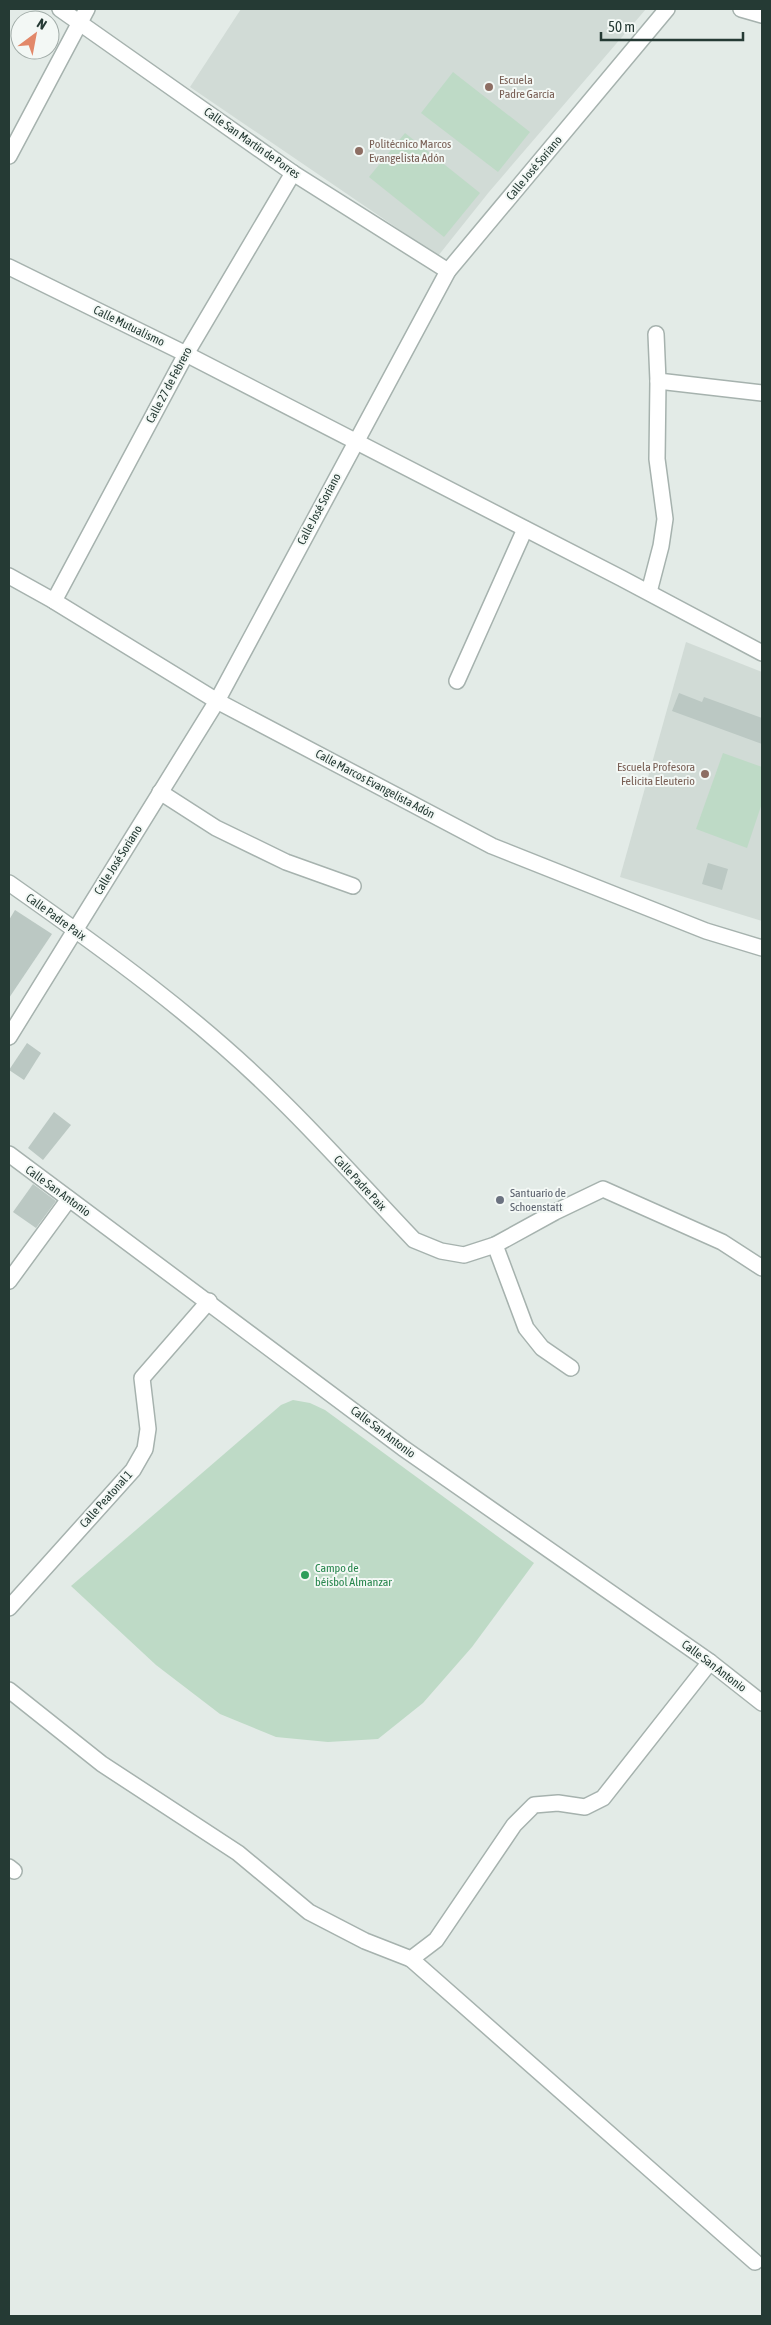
<svg xmlns="http://www.w3.org/2000/svg" width="771" height="2325" font-family="'Asap Condensed',sans-serif">
	<style>
		.built { fill: #d1dbd6 }
		.green { fill: #bedac6 }
		.building { fill: #bbc8c3 }
		.lines { fill: none; stroke-linecap: round; stroke-linejoin: round }
		.minor-casing { stroke: #a6b2ae; stroke-width: 18 }
		.minor { stroke: #fff; stroke-width: 15 }
		.education-dot { fill: #8d6e63; stroke: #f3f8f5; stroke-width: 2 }
		.worship-dot { fill: #6b7280; stroke: #f3f8f5; stroke-width: 2 }
		.leisure-dot { fill: #2e9e5b; stroke: #f3f8f5; stroke-width: 2 }
		.labels { text-anchor: middle; stroke-width: 4; stroke-linejoin: round; paint-order: stroke }
		.education-label { font-size: 12px; fill: #785e54; stroke: #f3f8f5; text-anchor: start }
		.street-label { font-size: 12px; fill: #253a34; stroke: #f3f8f5 }
		.worship-label { font-size: 12px; fill: #5b616d; stroke: #f3f8f5; text-anchor: start }
		.leisure-label { font-size: 12px; fill: #27864d; stroke: #f3f8f5; text-anchor: start }
	</style>
	<rect width="100%" height="100%" fill="#e3ebe7"/>
	<g class="built">
		<polygon points="241,9 646,9 489,192 438,256 190,87"/>
		<polygon points="686,642 762,672 762,921 620,877"/>
	</g>
	<g class="green">
		<polygon points="453,72 530,132 498,172 421,113"/>
		<polygon points="405,133 480,193 444,237 369,177"/>
		<polygon points="723,753 762,767 762,803 747,848 696,829"/>
		<polygon points="293,1400 310,1403 325,1410 534,1563 472,1647 423,1703 378,1739 328,1742 276,1737 220,1714 156,1665 71,1586 281,1405"/>
	</g>
	<g class="building">
		<polygon points="679,693 702,702 704,697 762,718 762,744 672,711"/>
		<polygon points="708,863 728,869 722,890 702,884"/>
		<polygon points="15,910 52,934 9,998 9,920"/>
		<polygon points="27,1043 41,1053 24,1080 9,1070"/>
		<polygon points="54,1112 71,1125 43,1160 28,1148"/>
		<polygon points="33,1184 56,1201 36,1228 13,1212"/>
	</g>
	<g class="lines">
		<g class="minor-casing">
			<g id="minor">
				<polyline points="60,9 293,173 448,271"/>
				<polyline points="741,9 762,15"/>
				<polyline points="9,156 87,9"/>
				<polyline points="9,267 186,354 621,578 762,653"/>
				<polyline points="656,334 658,381 762,393"/>
				<polyline points="9,576 54,601 217,701 492,846 706,931 762,948"/>
				<polyline points="649,592 661,546 665,519 657,459 658,381"/>
				<polyline points="54,601 186,354 293,173"/>
				<polyline points="457,681 525,529"/>
				<polyline points="160,792 216,828 286,862 353,886"/>
				<path d="M9 883C103 949 199 1018 281 1100 327 1145 370 1194 414 1240L441 1251 464 1255 495 1245 555 1212 603 1189 722 1242 762 1268"/>
				<polyline points="9,1037 217,701 448,271 667,9"/>
				<polyline points="9,1154 403,1448 710,1662 762,1703"/>
				<polyline points="495,1245 526,1328 542,1348 571,1368"/>
				<polyline points="9,1281 69,1199"/>
				<polyline points="9,1608 133,1470 145,1449 148,1429 142,1378 209,1301"/>
				<polyline points="9,1690 102,1764 238,1853 309,1912 365,1941 411,1959 436,1940 514,1825 534,1805 558,1803 585,1807 603,1798 710,1662"/>
				<polyline points="9,1867 14,1871"/>
				<polyline points="411,1959 755,2262"/>
			</g>
		</g>
		<use href="#minor" class="minor"/>
	</g>
	<g class="education-dot">
		<circle cx="489" cy="87" r="5"/>
		<circle cx="359" cy="151" r="5"/>
		<circle cx="705" cy="774" r="5"/>
	</g>
	<circle class="worship-dot" cx="500" cy="1200" r="5"/>
	<circle class="leisure-dot" cx="305" cy="1575" r="5"/>
	<g class="labels">
		<g class="education-label">
			<text x="499" y="84">Escuela<tspan x="499" dy="14">Padre García</tspan></text>
			<text x="369" y="148">Politécnico Marcos<tspan x="369" dy="14">Evangelista Adón</tspan></text>
			<text x="695" y="771" text-anchor="end">Escuela Profesora<tspan x="695" dy="14">Felicita Eleuterio</tspan></text>
		</g>
		<g class="street-label">
			<text transform="translate(252 143) rotate(35)" y="4">Calle San Martín de Porres</text>
			<text transform="translate(534 168) rotate(-50)" y="4">Calle José Soriano</text>
			<text transform="translate(129 326) rotate(26)" y="4">Calle Mutualismo</text>
			<text transform="translate(169 385) rotate(-62)" y="4">Calle 27 de Febrero</text>
			<text transform="translate(319 509) rotate(-62)" y="4">Calle José Soriano</text>
			<text transform="translate(375 784) rotate(28)" y="4">Calle Marcos Evangelista Adón</text>
			<text transform="translate(118 860) rotate(-58)" y="4">Calle José Soriano</text>
			<text transform="translate(56 917) rotate(36)" y="4">Calle Padre Paix</text>
			<text transform="translate(360 1183) rotate(47)" y="4">Calle Padre Paix</text>
			<text transform="translate(58 1191) rotate(36)" y="4">Calle San Antonio</text>
			<text transform="translate(383 1432) rotate(37)" y="4">Calle San Antonio</text>
			<text transform="translate(106 1499) rotate(-48)" y="4">Calle Peatonal 1</text>
			<text transform="translate(714 1666) rotate(37)" y="4">Calle San Antonio</text>
		</g>
		<g class="worship-label">
			<text x="510" y="1197">Santuario de<tspan x="510" dy="14">Schoenstatt</tspan></text>
		</g>
		<g class="leisure-label">
			<text x="315" y="1572">Campo de<tspan x="315" dy="14">béisbol Almanzar</tspan></text>
		</g>
	</g>
	<rect width="771" height="2325" fill="none" stroke="#253a34" stroke-width="20"/>
	<g transform="translate(35 35) rotate(32)"><circle r="24" fill="#f3f8f5" stroke="#a1aca8"/>
	<path d="M0-4L9 19L0 12L-9 19Z" fill="#e28869"/>
	<text y="-8" font-size="14" font-weight="bold" text-anchor="middle" fill="#253a34">N</text>
	</g>
	<path d="M601 32v8h142v-8" fill="none" stroke="#253a34" stroke-width="2.5"/>
	<text x="608" y="32" font-size="15" fill="#253a34" stroke="#f3f8f5" stroke-width="4" paint-order="stroke">50 m</text>
</svg>
